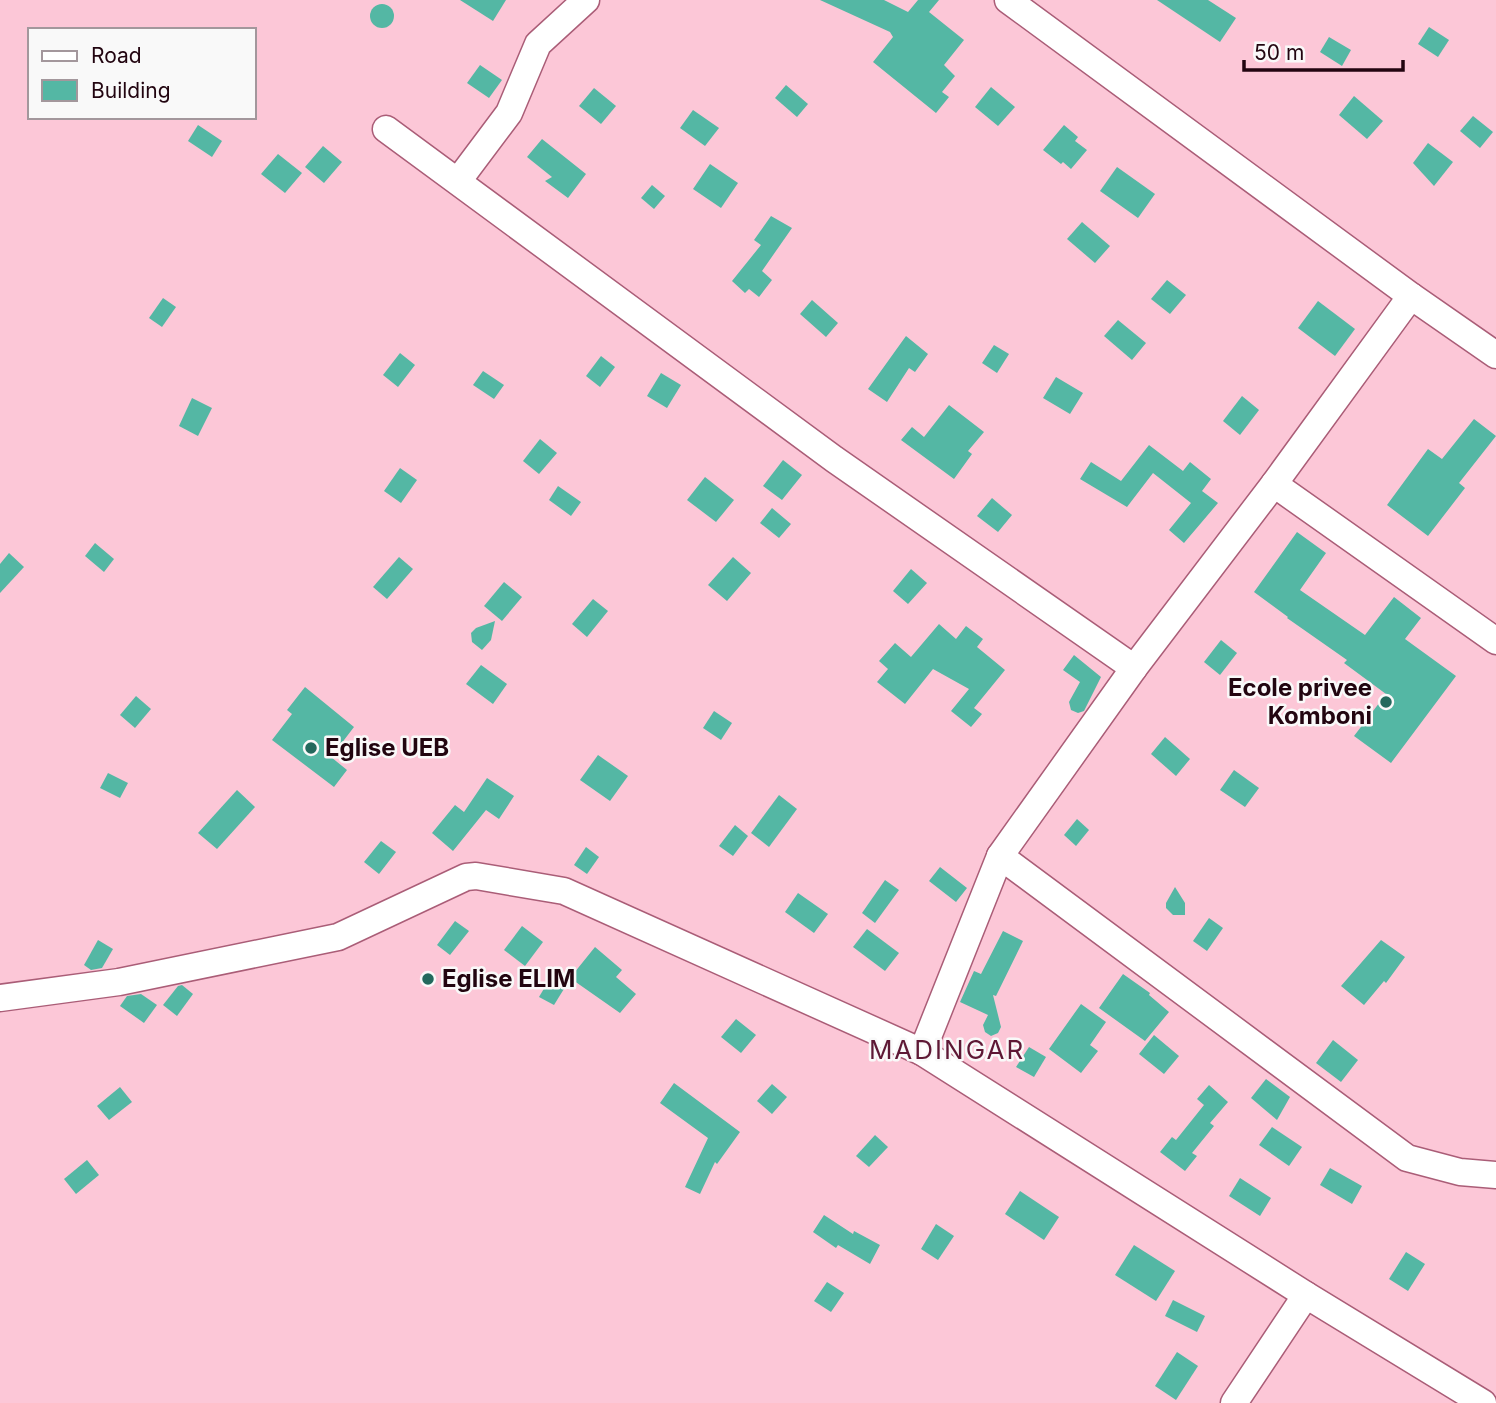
<svg xmlns="http://www.w3.org/2000/svg" width="1496" height="1403" font-family="Inter,sans-serif">
	<style>
		.building { fill: #54b7a4 }
		.lines { fill: none; stroke-linecap: round; stroke-linejoin: round }
		.minor-casing { stroke: #aa5d77; stroke-width: 29 }
		.minor { stroke: #fff; stroke-width: 26 }
		.poi-dot { fill: #23695d; stroke: #f9f9f9; stroke-width: 2.5 }
		.labels { text-anchor: middle; stroke-width: 5; stroke-linejoin: round; paint-order: stroke }
		.poi-label { font-size: 24px; font-weight: bold; fill: #220510; stroke: #f9f9f9; text-anchor: start }
		.neighbourhood-label { font-size: 26px; letter-spacing: 2px; fill: #5e1835; stroke: #f9f9f9 }
	</style>
	<rect width="100%" height="100%" fill="#fcc7d7"/>
	<g class="building">
		<polygon points="460,0 506,0 493,21"/>
		<polygon points="820,0 884,0 908,12 918,0 939,0 929,12 964,40 944,65 955,76 942,92 949,97 936,113 873,62 893,37 890,32"/>
		<polygon points="1157,0 1208,0 1236,18 1220,42"/>
		<circle cx="382" cy="16" r="12"/>
		<polygon points="1429,27 1449,40 1438,57 1418,44"/>
		<polygon points="1329,37 1351,50 1342,66 1320,52"/>
		<polygon points="480,65 502,80 489,98 467,83"/>
		<polygon points="786,85 808,104 797,117 775,98"/>
		<polygon points="991,87 1015,107 998,126 975,107"/>
		<polygon points="594,88 616,106 601,124 579,106"/>
		<polygon points="1354,96 1383,121 1367,139 1339,115"/>
		<polygon points="693,110 719,128 705,146 680,128"/>
		<polygon points="1473,116 1493,132 1480,148 1460,131"/>
		<polygon points="198,125 222,141 212,157 188,141"/>
		<polygon points="1064,125 1078,137 1075,141 1087,150 1071,169 1063,162 1061,164 1043,150"/>
		<polygon points="542,139 586,174 568,198 545,181 552,177 527,157"/>
		<polygon points="1428,143 1453,162 1434,186 1413,163"/>
		<polygon points="323,146 342,162 324,183 305,167"/>
		<polygon points="278,154 302,173 285,193 261,174"/>
		<polygon points="710,164 738,183 721,208 693,189"/>
		<polygon points="1117,167 1155,194 1138,218 1100,191"/>
		<polygon points="652,185 665,196 654,209 641,198"/>
		<polygon points="771,216 792,228 762,271 772,280 759,297 749,289 745,293 732,281 761,245 754,240"/>
		<polygon points="1082,222 1110,246 1095,263 1067,239"/>
		<polygon points="1167,280 1186,295 1170,314 1151,299"/>
		<polygon points="163,298 176,307 162,327 149,318"/>
		<polygon points="812,300 838,323 826,337 800,314"/>
		<polygon points="1318,301 1355,329 1335,356 1298,328"/>
		<polygon points="1118,320 1146,343 1132,360 1104,336"/>
		<polygon points="906,336 928,354 915,372 909,368 887,402 868,389"/>
		<polygon points="994,345 1009,354 997,373 982,363"/>
		<polygon points="400,353 415,365 398,387 383,375"/>
		<polygon points="601,356 615,367 600,387 586,376"/>
		<polygon points="483,371 504,385 494,399 473,385"/>
		<polygon points="661,373 681,385 667,408 647,396"/>
		<polygon points="1056,377 1083,393 1070,414 1043,398"/>
		<polygon points="1242,396 1259,410 1240,435 1223,421"/>
		<polygon points="192,398 212,408 198,436 179,426"/>
		<polygon points="949,405 984,432 968,451 972,454 954,479 901,440 912,427 924,437"/>
		<polygon points="1474,419 1496,436 1459,483 1465,488 1428,536 1387,505 1428,449 1442,459"/>
		<polygon points="540,439 557,453 539,474 523,461"/>
		<polygon points="1149,445 1183,471 1190,462 1211,479 1202,491 1218,503 1184,543 1169,530 1191,503 1153,473 1127,507 1080,479 1091,462 1121,481"/>
		<polygon points="783,460 802,475 782,500 763,486"/>
		<polygon points="400,468 417,480 401,503 384,491"/>
		<polygon points="705,477 734,500 716,522 687,500"/>
		<polygon points="558,486 581,502 571,516 549,500"/>
		<polygon points="992,498 1012,515 998,532 977,516"/>
		<polygon points="772,508 791,524 779,538 760,523"/>
		<polygon points="1297,532 1326,553 1300,590 1365,635 1394,597 1421,618 1405,639 1456,676 1391,763 1354,736 1386,694 1344,663 1347,660 1287,618 1288,617 1254,592"/>
		<polygon points="95,543 114,559 104,572 85,556"/>
		<polygon points="9,553 24,567 0,593 0,564"/>
		<polygon points="399,557 413,569 387,599 373,587"/>
		<polygon points="733,557 751,573 727,601 708,585"/>
		<polygon points="911,569 927,583 908,604 893,591"/>
		<polygon points="504,582 522,597 502,621 484,606"/>
		<polygon points="593,599 608,611 587,637 572,624"/>
		<polygon points="495,621 491,640 482,650 472,642 471,633 476,628"/>
		<polygon points="939,624 956,639 966,626 983,639 977,647 1005,670 974,708 982,714 971,727 951,711 969,689 933,669 905,704 877,682 888,669 879,661 895,643 911,657"/>
		<polygon points="1221,640 1237,653 1220,675 1204,662"/>
		<polygon points="1074,655 1101,677 1084,711 1078,713 1071,710 1069,702 1080,682 1063,670"/>
		<polygon points="481,665 507,684 493,704 466,684"/>
		<polygon points="305,687 354,727 331,757 347,770 334,787 272,740 292,714 287,710"/>
		<polygon points="136,696 151,709 135,728 120,715"/>
		<polygon points="714,711 732,723 721,740 703,728"/>
		<polygon points="1165,737 1190,759 1176,776 1151,754"/>
		<polygon points="598,755 628,776 610,801 580,780"/>
		<polygon points="1234,770 1259,788 1245,807 1220,790"/>
		<polygon points="108,773 128,783 120,798 100,788"/>
		<polygon points="487,778 514,796 499,819 486,810 453,851 432,833 455,805 464,812"/>
		<polygon points="237,790 255,807 217,849 198,833"/>
		<polygon points="779,795 797,809 769,847 751,833"/>
		<polygon points="1077,819 1089,830 1076,846 1064,835"/>
		<polygon points="735,825 748,836 733,856 719,846"/>
		<polygon points="381,841 396,852 379,874 364,862"/>
		<polygon points="586,847 599,857 587,874 574,865"/>
		<polygon points="940,867 967,888 956,902 929,881"/>
		<polygon points="885,880 899,890 875,923 862,913"/>
		<polygon points="1175,887 1185,903 1185,915 1173,915 1166,908 1166,903"/>
		<polygon points="798,893 828,914 814,933 785,912"/>
		<polygon points="1209,918 1223,928 1207,951 1193,941"/>
		<polygon points="455,921 469,931 450,955 437,945"/>
		<polygon points="522,926 543,942 525,966 504,950"/>
		<polygon points="867,929 899,953 885,971 853,947"/>
		<polygon points="1003,931 1023,941 996,996 993,995 1001,1027 998,1033 991,1036 985,1032 983,1025 988,1015 960,1002 974,971 981,974"/>
		<polygon points="98,940 113,949 102,968 91,970 84,965"/>
		<polygon points="1381,940 1405,957 1386,983 1384,981 1364,1005 1341,986"/>
		<polygon points="595,947 622,970 616,977 636,994 620,1013 570,978"/>
		<polygon points="1123,974 1150,993 1149,995 1169,1012 1145,1041 1099,1008"/>
		<polygon points="552,975 567,984 554,1005 539,997"/>
		<polygon points="182,985 193,994 177,1016 163,1005 178,986"/>
		<polygon points="141,994 157,1005 144,1023 120,1006 127,996"/>
		<polygon points="1081,1004 1106,1022 1090,1045 1098,1051 1081,1073 1049,1049"/>
		<polygon points="736,1019 756,1035 741,1053 721,1037"/>
		<polygon points="1154,1035 1179,1056 1164,1074 1139,1054"/>
		<polygon points="1333,1040 1358,1060 1341,1082 1316,1063"/>
		<polygon points="1029,1047 1046,1057 1034,1077 1016,1067"/>
		<polygon points="1266,1079 1290,1097 1277,1120 1251,1098"/>
		<polygon points="674,1083 740,1132 717,1164 715,1162 700,1194 685,1187 708,1138 660,1103"/>
		<polygon points="772,1084 787,1097 772,1114 757,1101"/>
		<polygon points="1209,1085 1228,1102 1210,1123 1214,1126 1192,1153 1197,1156 1185,1171 1160,1152 1172,1137 1176,1140 1204,1105 1197,1099"/>
		<polygon points="120,1087 132,1102 109,1120 97,1106"/>
		<polygon points="1272,1127 1302,1147 1289,1166 1259,1145"/>
		<polygon points="875,1135 888,1147 869,1167 856,1156"/>
		<polygon points="87,1160 99,1175 76,1194 64,1179"/>
		<polygon points="1330,1168 1362,1186 1352,1204 1320,1185"/>
		<polygon points="1240,1178 1271,1198 1260,1216 1229,1196"/>
		<polygon points="1020,1191 1059,1217 1044,1240 1005,1214"/>
		<polygon points="824,1215 853,1234 854,1231 880,1245 870,1264 838,1245 836,1248 813,1232"/>
		<polygon points="936,1224 954,1236 938,1260 921,1249"/>
		<polygon points="1134,1245 1175,1271 1156,1301 1115,1275"/>
		<polygon points="1406,1252 1425,1264 1408,1291 1389,1279"/>
		<polygon points="827,1282 844,1293 831,1312 814,1301"/>
		<polygon points="1173,1300 1205,1316 1197,1332 1165,1316"/>
		<polygon points="1177,1352 1198,1366 1176,1400 1155,1386"/>
	</g>
	<g class="lines">
		<g class="minor-casing">
			<g id="minor">
				<polyline points="1008,0 1411,296 1496,355"/>
				<polyline points="386,129 834,459 1134,668"/>
				<polyline points="458,181 509,113 538,44 586,0"/>
				<polyline points="1274,484 1496,641"/>
				<polyline points="1000,856 1407,1158 1460,1172 1496,1175"/>
				<polyline points="0,998 119,982 338,937 466,877 476,876 564,891 922,1052 1306,1295 1483,1403"/>
				<polyline points="922,1052 1000,856 1134,668 1274,484 1411,296"/>
				<polyline points="1234,1403 1306,1295"/>
			</g>
		</g>
		<use href="#minor" class="minor"/>
	</g>
	<g class="poi-dot">
		<circle cx="1386" cy="702" r="7"/>
		<circle cx="311" cy="748" r="7"/>
		<circle cx="428" cy="979" r="7"/>
	</g>
	<g class="labels">
		<g class="poi-label">
			<text x="1372" y="696" text-anchor="end">Ecole privee<tspan x="1372" dy="28">Komboni</tspan></text>
			<text x="325" y="756">Eglise UEB</text>
			<text x="442" y="987">Eglise ELIM</text>
		</g>
		<g class="neighbourhood-label">
			<text x="947" y="1059">MADINGAR</text>
		</g>
	</g>
	<rect x="28" y="28" width="228" height="91" fill="#f9f9f9" stroke="#a3979c" stroke-width="2"/>
	<rect x="42" y="51" width="35" height="10" fill="#ffffff" stroke="#a3979c" stroke-width="2"/>
	<text x="91" y="63" font-size="21" fill="#220510">Road</text>
	<rect x="42" y="80" width="35" height="21" fill="#54b7a4" stroke="#a3979c" stroke-width="2"/>
	<text x="91" y="98" font-size="21" fill="#220510">Building</text>
	<path d="M1244 60v10h159v-10" fill="none" stroke="#220510" stroke-width="3.5"/>
	<text x="1254" y="60" font-size="21" fill="#220510" stroke="#f9f9f9" stroke-width="5" paint-order="stroke">50 m</text>
</svg>
